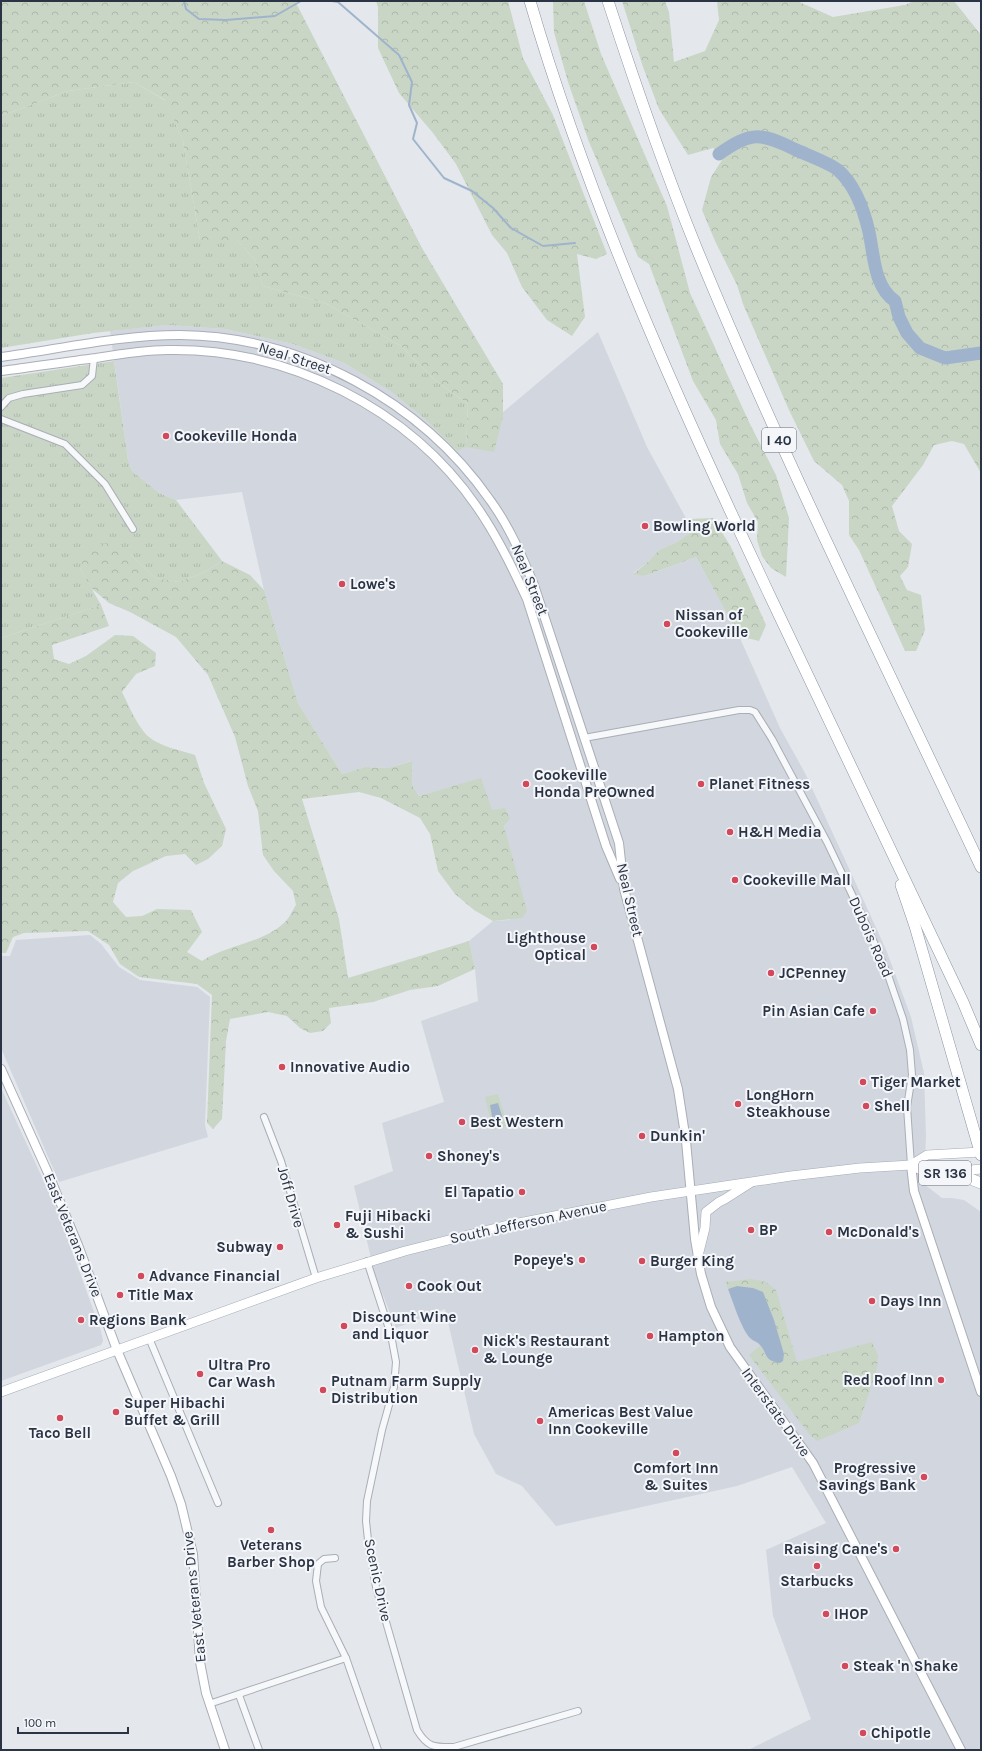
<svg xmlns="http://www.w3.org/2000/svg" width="982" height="1751" font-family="Karla,sans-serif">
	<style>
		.built { fill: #d2d6de }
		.grass { fill: url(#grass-tufts) }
		.forest { fill: url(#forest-crowns) }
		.pitch { fill: #c9d6c5 }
		.water { fill: #9fb4cc }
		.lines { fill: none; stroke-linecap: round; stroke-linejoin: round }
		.stream { stroke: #9fb4cc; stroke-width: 2 }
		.river { stroke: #9fb4cc; stroke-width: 13 }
		.street-casing { stroke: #a9aeb7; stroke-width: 8 }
		.secondary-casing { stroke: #a9aeb7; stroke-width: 10 }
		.primary-casing { stroke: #a3abb8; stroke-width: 10 }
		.highway-casing { stroke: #8b94a3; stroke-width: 12 }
		.street { stroke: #f7f8fa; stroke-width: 6 }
		.secondary { stroke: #fff; stroke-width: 8 }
		.primary { stroke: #fff; stroke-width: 9 }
		.highway { stroke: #fff; stroke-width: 11 }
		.poi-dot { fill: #d1495b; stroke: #f4f6f9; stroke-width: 1.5 }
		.labels { text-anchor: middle; stroke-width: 4; stroke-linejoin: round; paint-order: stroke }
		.shield { fill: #f4f6f9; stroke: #676e7b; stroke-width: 1 }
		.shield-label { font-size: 14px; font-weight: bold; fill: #2b3445 }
		.street-label { font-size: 15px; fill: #2b3445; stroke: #f4f6f9 }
		.poi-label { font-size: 15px; font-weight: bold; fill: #2b3445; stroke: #f4f6f9; text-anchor: start }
	</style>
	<defs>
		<pattern id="grass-tufts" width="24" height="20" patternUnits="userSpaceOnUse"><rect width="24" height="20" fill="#c9d6c5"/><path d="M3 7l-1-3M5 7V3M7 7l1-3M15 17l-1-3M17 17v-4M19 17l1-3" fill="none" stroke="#adb8ab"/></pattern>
		<pattern id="forest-crowns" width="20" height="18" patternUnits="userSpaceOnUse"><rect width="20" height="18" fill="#c9d6c5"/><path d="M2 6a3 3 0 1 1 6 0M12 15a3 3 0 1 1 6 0" fill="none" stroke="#adb8ab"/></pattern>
	</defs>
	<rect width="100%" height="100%" fill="#e4e7ec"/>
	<g class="built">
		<polygon points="168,325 225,329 293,344 344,363 390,391 425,419 457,451 598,332 647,447 693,531 677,542 659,550 647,563 633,573 644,576 696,557 739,636 780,728 805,773 858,888 887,952 911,1017 924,1073 926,1136 924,1184 942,1198 952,1198 964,1200 981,1212 981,1750 748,1750 811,1719 773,1616 766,1550 826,1523 792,1467 737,1486 556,1526 522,1486 496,1474 474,1434 445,1309 396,1328 375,1275 354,1186 393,1171 382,1123 444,1102 421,1021 478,1001 475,969 469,941 493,921 510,920 507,839 504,826 510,819 440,790 419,796 412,785 411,761 388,768 365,767 342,774 298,703 264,590 242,492 176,500 159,493 132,471 128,460 110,331"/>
		<polygon points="90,935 101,944 119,967 140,980 197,987 210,997 205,1125 208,1137 59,1182 1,1048 1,956 10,956 16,940"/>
		<polygon points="1,1088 57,1210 101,1331 103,1341 101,1345 1,1381"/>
	</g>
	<g class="grass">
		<polygon points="134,82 166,101 183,141 200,240 237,240 254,259 263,286 325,303 401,346 435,380 468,404 466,447 457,451 425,419 390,391 344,363 293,344 225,329 168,325 93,333 1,348 1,116 68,91"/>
		<polygon points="114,361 128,460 132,471 159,493 176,500 222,561 203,573 179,582 155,578 130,554 80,568 101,605 1,638 1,378"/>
	</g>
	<g class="forest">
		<polygon points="1,1 295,1 422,248 503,384 503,416 494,452 466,447 468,404 435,380 401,346 325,303 263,286 254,259 237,240 200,240 183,141 165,100 134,82 68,91 1,116"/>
		<polygon points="376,1 508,1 523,58 553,115 607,254 596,259 577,254 585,317 572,336 547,320 522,287 507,253 492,235 456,164 433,133 399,93 378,48 378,7"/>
		<polygon points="553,1 584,1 601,54 667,206 690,293 749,422 776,475 789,518 786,577 771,568 762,556 757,540 758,522 747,503 738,474 720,444 716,420 693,381 649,264 638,257 589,142 568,82 554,32"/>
		<polygon points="622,1 665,1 669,12 674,62 705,51 719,20 717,1 797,1 833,17 905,5 914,1 954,1 981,35 981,473 964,444 952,441 934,445 923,465 892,506 899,531 912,544 908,567 900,576 907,590 921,595 925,630 916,651 905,651 859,550 849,535 849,501 842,485 814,461 789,410 743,304 737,285 715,241 702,210 711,177 724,157 713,148 688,155 659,109 643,67"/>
		<polygon points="713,518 731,547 766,625 759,641 739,636 696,557 644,576 633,574 647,563 659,550 677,542 693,531 691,519"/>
		<path d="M110 543 130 554 155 578 179 582 203 573 222 561 250 575 264 590 298 703 342 774 365 767 388 768 412 761V785L419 796 481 778 492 810 505 808 510 819 504 826 527 911 522 918 493 921 474 910 455 894 438 871 430 834 420 818 381 798 359 792 302 799 339 919 348 978 469 941 475 969 438 986 410 990 373 1002 329 1008 331 1023 323 1031 310 1033 300 1028 287 1016 268 1012 230 1019 226 1041 222 1119 213 1129 207 1123 212 995 197 984 139 977 120 964 109 945 88 931 24 933 13 937 6 953H1V638L101 605 109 626 52 645 54 659 69 664 86 656 115 635 133 636 156 653 155 666 136 674 122 692C128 704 138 728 149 737 161 747 180 750 195 755L204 783 226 829 222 846 208 859 196 865 185 854 166 856 133 871 118 883 113 902 126 917 142 916 157 909 191 910 202 932 187 952 202 961C226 945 261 944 284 923 289 919 292 911 296 905L293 891 274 871 263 855 258 811 248 786 235 737 208 675 176 637 130 612 109 603 91 588 80 568 89 545Z"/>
		<polygon points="751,1279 766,1282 776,1290 797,1362 872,1342 878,1355 877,1369 859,1423 817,1441 809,1434 749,1355 761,1345 765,1355 784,1354 753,1288 737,1286 728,1289 725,1282"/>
	</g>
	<polygon class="pitch" points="498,1094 508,1126 493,1130 485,1097"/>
	<g class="water">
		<polygon points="498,1103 503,1119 493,1122 490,1105"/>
		<path d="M737 1286 753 1288 763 1292 774 1320 784 1354 783 1361 780 1363C763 1360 768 1354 760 1345 758 1342 753 1341 750 1338 741 1328 733 1302 728 1289Z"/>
	</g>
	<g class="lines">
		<g class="stream">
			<polyline points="184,1 186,9 199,19 226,20 275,16 301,1"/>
			<polyline points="332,1 338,2 399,55 412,82 409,105 417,123 413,139 444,178 472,191 493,208 511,228 543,246 575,243"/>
		</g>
		<path class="river" d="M719 154C750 132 760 132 794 149 805 154 830 163 838 170 855 185 864 210 869 232 874 255 874 287 895 301L899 317 907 333 920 348 945 358 981 353"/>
		<g class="street-casing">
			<g id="street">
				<polyline points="1,407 9,398 23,394 82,385 92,376 94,358"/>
				<polyline points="1,419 65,444 105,484 133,529"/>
				<polyline points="584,738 739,710 750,710 755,712 772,739 827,842 866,924 888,975 903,1019 910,1050 912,1075 907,1107 911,1165"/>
				<polyline points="264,1117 281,1161 316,1278"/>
				<path d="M367 1261 391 1335 396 1362 394 1387 382 1430 367 1501 366 1521 368 1540 376 1587 417 1730C428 1748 434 1747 454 1747L578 1711"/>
				<polyline points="149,1338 218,1503"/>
				<polyline points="335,1558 324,1559 318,1564 316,1581 321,1607 346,1658 378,1750"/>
				<polyline points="239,1695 259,1750"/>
				<polyline points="209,1704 346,1658"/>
			</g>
		</g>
		<g class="secondary-casing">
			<g id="secondary">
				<path d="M1 357C60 349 120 335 180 335 301 336 421 401 490 500 509 526 522 556 534 585L619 843 624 889 678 1089 686 1141 695 1239 701 1274 711 1307 730 1347 813 1463 961 1750"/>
				<path d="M1 371C33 367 64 362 96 358 120 354 144 350 168 350 288 348 409 408 477 507 497 536 512 567 527 599L606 846 620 879"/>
				<polyline points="1,1069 48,1173 78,1245 117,1350 171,1476 181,1504 193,1554 200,1662 206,1693 225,1750"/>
				<polyline points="911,1165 914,1191 981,1392"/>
			</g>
		</g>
		<g class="primary-casing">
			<g id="primary">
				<polyline points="911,1165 927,1155 981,1152"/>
				<polyline points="698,1256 705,1228 706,1212 719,1202 725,1199 750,1183"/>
				<polyline points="1,1392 316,1278 405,1251 508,1225 651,1197 791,1176 860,1168 911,1165 929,1174 981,1169"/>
			</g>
		</g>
		<g class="highway-casing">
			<g id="highway">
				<path d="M530 1C590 207 679 403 770 596 835 732 899 867 963 1002L981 1045"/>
				<path d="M608 1C635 84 663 166 696 247 782 457 884 661 981 867"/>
				<polyline points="901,885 915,926 981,1155"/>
				<polyline points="952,1172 981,1183"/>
			</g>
		</g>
		<use href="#street" class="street"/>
		<use href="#secondary" class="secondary"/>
		<use href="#primary" class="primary"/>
		<use href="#highway" class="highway"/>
	</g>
	<g class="poi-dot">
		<circle cx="166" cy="436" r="4"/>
		<circle cx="645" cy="526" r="4"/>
		<circle cx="342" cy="584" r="4"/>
		<circle cx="667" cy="624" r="4"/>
		<circle cx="526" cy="784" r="4"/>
		<circle cx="701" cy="784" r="4"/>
		<circle cx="730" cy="832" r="4"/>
		<circle cx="735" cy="880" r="4"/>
		<circle cx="594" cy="947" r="4"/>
		<circle cx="771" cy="973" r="4"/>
		<circle cx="873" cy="1011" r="4"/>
		<circle cx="282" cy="1067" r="4"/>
		<circle cx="863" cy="1082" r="4"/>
		<circle cx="738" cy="1104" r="4"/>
		<circle cx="866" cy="1106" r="4"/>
		<circle cx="462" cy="1122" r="4"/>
		<circle cx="642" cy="1136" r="4"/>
		<circle cx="429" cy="1156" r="4"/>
		<circle cx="522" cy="1192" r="4"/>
		<circle cx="337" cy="1225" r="4"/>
		<circle cx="751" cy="1230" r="4"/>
		<circle cx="829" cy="1232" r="4"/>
		<circle cx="280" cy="1247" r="4"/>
		<circle cx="582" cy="1260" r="4"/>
		<circle cx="642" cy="1261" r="4"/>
		<circle cx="141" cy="1276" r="4"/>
		<circle cx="409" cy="1286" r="4"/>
		<circle cx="120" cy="1295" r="4"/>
		<circle cx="872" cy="1301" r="4"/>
		<circle cx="81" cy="1320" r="4"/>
		<circle cx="344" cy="1326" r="4"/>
		<circle cx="650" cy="1336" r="4"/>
		<circle cx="475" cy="1350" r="4"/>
		<circle cx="200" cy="1374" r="4"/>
		<circle cx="941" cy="1380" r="4"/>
		<circle cx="323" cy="1390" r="4"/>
		<circle cx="116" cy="1412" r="4"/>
		<circle cx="60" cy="1418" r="4"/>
		<circle cx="540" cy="1421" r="4"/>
		<circle cx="676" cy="1453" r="4"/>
		<circle cx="924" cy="1477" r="4"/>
		<circle cx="271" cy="1530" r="4"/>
		<circle cx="896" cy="1549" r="4"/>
		<circle cx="817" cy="1566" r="4"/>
		<circle cx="826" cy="1614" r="4"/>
		<circle cx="845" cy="1666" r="4"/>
		<circle cx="863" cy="1733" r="4"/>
	</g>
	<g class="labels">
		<g class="shield">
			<rect x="762" y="428" width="34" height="24" rx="3"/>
			<rect x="919" y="1161" width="52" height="24" rx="3"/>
		</g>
		<g class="shield-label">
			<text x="779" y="445">I 40</text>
			<text x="945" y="1178">SR 136</text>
		</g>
		<g class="street-label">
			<text transform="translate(295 358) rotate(18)" y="5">Neal Street</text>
			<text transform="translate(530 580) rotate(68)" y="5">Neal Street</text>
			<text transform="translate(630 900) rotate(77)" y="5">Neal Street</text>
			<text transform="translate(871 937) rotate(66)" y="5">Dubois Road</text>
			<text transform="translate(291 1197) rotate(74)" y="5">Joff Drive</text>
			<text transform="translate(528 1222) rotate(-12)" y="5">South Jefferson Avenue</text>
			<text transform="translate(73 1235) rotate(68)" y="5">East Veterans Drive</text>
			<text transform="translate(776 1412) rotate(54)" y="5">Interstate Drive</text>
			<text transform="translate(378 1580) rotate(78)" y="5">Scenic Drive</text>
			<text transform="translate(194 1597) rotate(-96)" y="5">East Veterans Drive</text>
		</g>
		<g class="poi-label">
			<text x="174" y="441">Cookeville Honda</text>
			<text x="653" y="531">Bowling World</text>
			<text x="350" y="589">Lowe's</text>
			<text x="675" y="620">Nissan of<tspan x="675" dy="17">Cookeville</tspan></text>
			<text x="534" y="780">Cookeville<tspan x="534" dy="17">Honda PreOwned</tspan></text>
			<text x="709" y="789">Planet Fitness</text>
			<text x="738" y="837">H&amp;H Media</text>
			<text x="743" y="885">Cookeville Mall</text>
			<text x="586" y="943" text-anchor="end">Lighthouse<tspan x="586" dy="17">Optical</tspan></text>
			<text x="779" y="978">JCPenney</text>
			<text x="865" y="1016" text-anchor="end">Pin Asian Cafe</text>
			<text x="290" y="1072">Innovative Audio</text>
			<text x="871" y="1087">Tiger Market</text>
			<text x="746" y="1100">LongHorn<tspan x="746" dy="17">Steakhouse</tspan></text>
			<text x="874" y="1111">Shell</text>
			<text x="470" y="1127">Best Western</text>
			<text x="650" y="1141">Dunkin'</text>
			<text x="437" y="1161">Shoney's</text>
			<text x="514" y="1197" text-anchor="end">El Tapatio</text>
			<text x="345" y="1221">Fuji Hibacki<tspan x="345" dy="17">&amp; Sushi</tspan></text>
			<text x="759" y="1235">BP</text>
			<text x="837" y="1237">McDonald's</text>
			<text x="272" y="1252" text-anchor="end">Subway</text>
			<text x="574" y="1265" text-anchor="end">Popeye's</text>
			<text x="650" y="1266">Burger King</text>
			<text x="149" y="1281">Advance Financial</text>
			<text x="417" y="1291">Cook Out</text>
			<text x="128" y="1300">Title Max</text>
			<text x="880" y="1306">Days Inn</text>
			<text x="352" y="1322">Discount Wine<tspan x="352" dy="17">and Liquor</tspan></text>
			<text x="89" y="1325">Regions Bank</text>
			<text x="658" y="1341">Hampton</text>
			<text x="483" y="1346">Nick's Restaurant<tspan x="483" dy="17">&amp; Lounge</tspan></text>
			<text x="208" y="1370">Ultra Pro<tspan x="208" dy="17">Car Wash</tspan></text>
			<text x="933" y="1385" text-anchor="end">Red Roof Inn</text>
			<text x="331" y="1386">Putnam Farm Supply<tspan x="331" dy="17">Distribution</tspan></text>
			<text x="124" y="1408">Super Hibachi<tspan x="124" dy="17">Buffet &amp; Grill</tspan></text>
			<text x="548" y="1417">Americas Best Value<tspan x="548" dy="17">Inn Cookeville</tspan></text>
			<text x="60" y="1438" text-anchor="middle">Taco Bell</text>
			<text x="676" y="1473" text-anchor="middle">Comfort Inn<tspan x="676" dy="17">&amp; Suites</tspan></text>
			<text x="916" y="1473" text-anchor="end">Progressive<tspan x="916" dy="17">Savings Bank</tspan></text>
			<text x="271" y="1550" text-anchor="middle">Veterans<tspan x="271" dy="17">Barber Shop</tspan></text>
			<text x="888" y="1554" text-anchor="end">Raising Cane's</text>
			<text x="817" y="1586" text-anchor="middle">Starbucks</text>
			<text x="834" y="1619">IHOP</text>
			<text x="853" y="1671">Steak 'n Shake</text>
			<text x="871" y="1738">Chipotle</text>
		</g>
	</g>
	<rect width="982" height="1751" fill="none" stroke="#2b3445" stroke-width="4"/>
	<path d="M18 1727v6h110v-6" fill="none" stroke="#2b3445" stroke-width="2"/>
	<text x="24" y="1727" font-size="12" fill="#2b3445" stroke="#f4f6f9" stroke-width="3" paint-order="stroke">100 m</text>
</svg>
